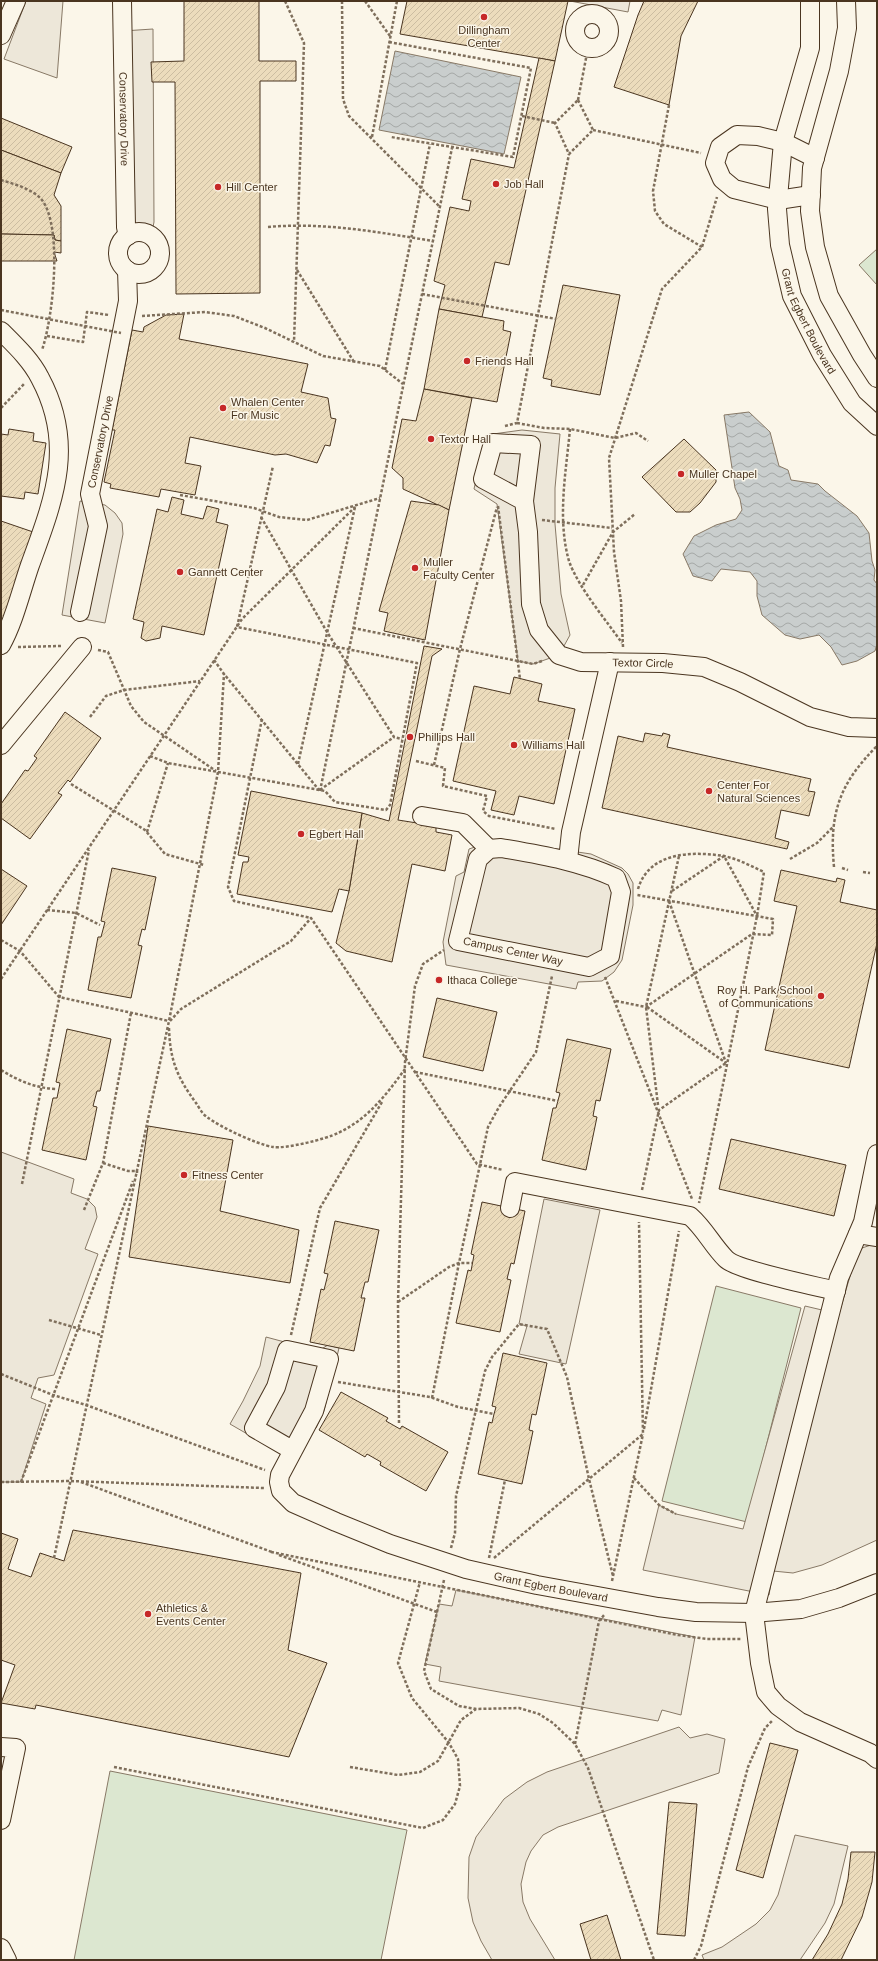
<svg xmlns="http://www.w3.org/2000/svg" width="878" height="1961" font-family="Helvetica,sans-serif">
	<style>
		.green { fill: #dce7d0; stroke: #887966 }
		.parking { fill: #ede7d9; stroke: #887966 }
		.water { fill: url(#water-waves); stroke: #887966 }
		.building { fill: url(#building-hatch); stroke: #4a3520 }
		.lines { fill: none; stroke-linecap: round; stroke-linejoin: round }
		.minor-casing { stroke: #4a3520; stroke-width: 20 }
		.path { stroke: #7f6f5c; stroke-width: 2.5; stroke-dasharray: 3 2; stroke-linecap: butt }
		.minor { stroke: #fbf6e9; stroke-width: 18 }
		.path-bridge { stroke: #7f6f5c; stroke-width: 2.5; stroke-dasharray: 3 2; stroke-linecap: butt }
		.poi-dot { fill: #c62828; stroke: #fbf6e9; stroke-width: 1.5 }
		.labels { text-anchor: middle; stroke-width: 3; stroke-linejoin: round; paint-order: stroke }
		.poi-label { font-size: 11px; fill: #4a3520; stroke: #fbf6e9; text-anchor: start }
		.street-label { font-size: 11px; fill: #4a3520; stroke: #fbf6e9 }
	</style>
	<defs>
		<pattern id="water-waves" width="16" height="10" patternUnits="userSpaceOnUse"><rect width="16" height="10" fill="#c9cecd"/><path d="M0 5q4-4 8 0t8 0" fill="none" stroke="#a5a8a6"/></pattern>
		<pattern id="building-hatch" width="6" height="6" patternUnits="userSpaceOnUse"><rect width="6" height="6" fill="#ecdcbc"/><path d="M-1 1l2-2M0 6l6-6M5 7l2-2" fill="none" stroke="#ccbda1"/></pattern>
	</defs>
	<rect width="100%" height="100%" fill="#fbf6e9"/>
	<g class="green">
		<polygon points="877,249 877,285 859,265"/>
		<polygon points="716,1286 801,1308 747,1522 662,1501"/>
		<polygon points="110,1771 407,1830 381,1960 74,1960"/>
	</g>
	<g class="parking">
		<polygon points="26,1 63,1 57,78 4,59"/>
		<polygon points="570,1 630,1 628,12"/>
		<polygon points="153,29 154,222 151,237 144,233 136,233 128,236 123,31"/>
		<polygon points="522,430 560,434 555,488 555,524 561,594 570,635 559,655 533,664 518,661 497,504 474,489 486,435"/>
		<polygon points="80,501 105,505 115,513 122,523 123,534 105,623 62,615"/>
		<polygon points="496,840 591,854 622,868 628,874 633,883 633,905 622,960 614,972 602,981 578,982 576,989 446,965 443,942 456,876 464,872 469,849"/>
		<polygon points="1,1152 74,1179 71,1193 87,1199 95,1207 97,1217 85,1249 98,1254 54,1375 38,1378 31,1398 46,1404 21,1482 1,1482"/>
		<polygon points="544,1199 600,1210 566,1364 519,1354 527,1326 519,1324"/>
		<polygon points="877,1243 877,1540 822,1565 793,1573 773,1571 769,1595 643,1570 659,1505 676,1514 743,1529 805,1306 839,1314 855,1259 862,1248"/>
		<polygon points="266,1337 318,1351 328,1345 339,1348 324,1411 316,1428 311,1431 294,1461 230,1424 243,1401 260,1366"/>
		<polygon points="456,1590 695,1637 681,1715 662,1710 658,1721 439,1681 441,1667 425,1664 439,1604 452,1606"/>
		<polygon points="679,1727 690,1738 707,1734 725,1739 719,1773 558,1827 543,1835 531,1851 526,1862 521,1884 523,1902 530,1919 555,1960 492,1960 481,1941 473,1922 468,1898 469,1857 476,1837 504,1799 527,1782 547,1772"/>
		<polygon points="795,1835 848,1846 834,1904 825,1923 802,1957 800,1960 704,1960 702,1955 722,1947 756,1924 770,1910 778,1895"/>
	</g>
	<g class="water">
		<polygon points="395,51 521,77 504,154 379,130"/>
		<polygon points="749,412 770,432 779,466 788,470 791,480 818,484 825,491 857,516 869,533 872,561 875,570 874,580 877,584 877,644 875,651 857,661 842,665 831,647 819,635 800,639 785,635 762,615 757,596 757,581 750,572 721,569 712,581 693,576 683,554 694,536 716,525 736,519 742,510 740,499 735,488 724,415"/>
	</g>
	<g class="building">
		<polygon points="184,1 259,1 259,61 296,61 296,81 260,81 260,293 176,294 175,82 152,82 151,62 184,61"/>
		<polygon points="407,1 568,1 555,61 400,34"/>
		<polygon points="644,1 698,1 681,36 669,105 614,87 638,15"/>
		<polygon points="539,58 555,61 509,265 495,262 482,317 439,309 445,285 434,281 450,207 469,211 471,201 462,199 471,159 514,168"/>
		<polygon points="1,118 72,147 61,173 1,150"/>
		<polygon points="1,150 61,173 54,195 61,206 61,241 55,240 54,235 1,234"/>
		<polygon points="1,234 54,235 55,240 61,241 61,253 54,252 57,261 1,261"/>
		<polygon points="563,285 620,295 600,395 551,386 552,380 543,378"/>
		<polygon points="439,309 504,321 503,330 511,332 497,402 424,389"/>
		<polygon points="184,314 179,339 308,364 301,392 328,398 331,418 336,419 330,446 325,445 317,463 286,454 275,455 190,437 185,463 201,466 195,495 161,489 159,497 110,488 111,484 104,482 115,430 112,430 132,330 143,332 144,327 166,315"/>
		<polygon points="424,389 472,398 449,510 403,489 403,478 392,468 402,419 416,421"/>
		<polygon points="9,429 34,433 33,441 46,443 38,494 25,492 24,499 1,496 1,434 8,435"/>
		<polygon points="684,439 716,470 716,482 700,503 690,512 676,512 642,477"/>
		<polygon points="172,497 184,500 181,514 203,519 207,506 219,509 216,522 228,525 204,635 162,626 160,638 146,641 141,638 144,622 133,619 157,509 168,512"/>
		<polygon points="411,501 439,505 449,510 425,640 384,631 388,613 379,611"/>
		<polygon points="1,521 39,534 1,640"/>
		<polygon points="424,646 442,649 432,656 398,820 436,826 436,832 452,835 445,871 412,864 392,962 346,951 336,943 349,891 362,813 389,821"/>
		<polygon points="514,677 542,684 538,701 575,709 554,804 519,796 514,815 491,810 496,791 453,781 474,686 510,694"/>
		<polygon points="65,712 101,738 70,782 68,780 58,793 62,795 30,839 1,818 1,804 25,770 28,771 37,758 34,756"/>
		<polygon points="645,733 662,736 663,733 670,735 667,747 811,779 808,791 815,792 809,816 781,810 775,838 789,842 787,849 602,808 618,736 643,742"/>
		<polygon points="251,791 362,813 349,891 339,889 332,912 237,894 243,862 248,862 249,857 238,855"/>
		<polygon points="112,868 156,877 145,930 142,929 138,945 142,946 131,998 88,990 98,937 101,937 105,922 101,921"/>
		<polygon points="1,869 27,886 1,925"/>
		<polygon points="781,870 836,882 837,878 845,880 840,902 877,910 877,943 849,1068 765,1050 797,906 774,901"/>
		<polygon points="437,998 497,1012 483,1071 423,1057"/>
		<polygon points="67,1029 111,1039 100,1091 97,1091 93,1106 97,1107 86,1160 42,1150 53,1098 57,1098 60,1083 56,1082"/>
		<polygon points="567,1039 611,1049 600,1101 596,1100 593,1116 597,1117 586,1170 542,1160 553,1108 556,1108 560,1093 556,1092"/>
		<polygon points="148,1126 233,1140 220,1211 299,1230 290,1283 129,1257"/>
		<polygon points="731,1139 846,1165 834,1216 719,1189"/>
		<polygon points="482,1202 525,1211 514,1264 511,1263 507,1279 511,1280 500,1332 456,1323 468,1270 471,1271 474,1255 471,1254"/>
		<polygon points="335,1221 379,1230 368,1282 365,1282 361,1298 365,1298 354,1351 310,1342 321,1289 324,1290 328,1274 324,1273"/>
		<polygon points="503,1353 547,1363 536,1415 532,1414 529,1430 533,1431 522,1484 478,1474 489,1422 492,1423 494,1414 496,1407 492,1406"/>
		<polygon points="341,1392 388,1418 386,1421 400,1429 402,1426 448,1452 426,1491 380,1465 381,1462 367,1454 365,1457 319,1430"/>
		<polygon points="73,1530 301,1573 288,1650 327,1663 289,1757 36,1705 35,1709 1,1703 15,1665 1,1660 1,1533 18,1539 8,1569 31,1577 40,1553 64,1561"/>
		<polygon points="770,1743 798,1750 763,1878 736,1870"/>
		<polygon points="669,1802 697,1804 685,1936 657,1934"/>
		<polygon points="851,1852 875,1852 872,1882 862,1917 841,1960 812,1960 828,1934 842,1904 848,1879"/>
		<polygon points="607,1915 621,1960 591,1960 580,1924"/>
	</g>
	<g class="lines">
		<g class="minor-casing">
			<g id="minor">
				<path id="s1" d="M122 1 126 227 128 236"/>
				<path id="s2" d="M810 1V48L783 142 777 209 780 245 792 296 822 355 852 403 877 426"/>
				<polyline points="846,1 847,28 839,71 812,168 810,211 815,247 829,296 862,355 877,378"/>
				<circle cx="592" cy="31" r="17"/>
				<polyline points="1,35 16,1"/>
				<polyline points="811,195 778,200 734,189 722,179 715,163 720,147 737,135 758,136 783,142 815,158"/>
				<circle cx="139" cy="253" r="21"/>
				<path d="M1 331C15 345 31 360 40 378 76 445 54 499 30 565 21 591 14 622 1 645"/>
				<path id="s3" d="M524 501 483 479 493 443 531 445 524 501 528 532 531 604 539 630 559 655 581 662 663 663 704 667 740 682 810 717 849 727 877 728"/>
				<path id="s4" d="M80 612 98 526 90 494 128 301 127 270"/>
				<polyline points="1,745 82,647"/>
				<polyline points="422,816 463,823 489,849"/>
				<path d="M501 848C541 855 579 861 616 878L621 892 610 956 589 967 458 941 478 859 489 849Z"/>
				<polyline points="568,860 571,832 610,662"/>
				<polyline points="877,1154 863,1222 839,1278 754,1613 760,1663 766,1692 778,1706 800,1722 870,1753 877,1759"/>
				<path d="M510 1208 515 1182 690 1216C705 1229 712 1245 726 1259 737 1270 816 1286 836 1291"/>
				<polyline points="858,1234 877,1237"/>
				<path id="s5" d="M292 1450 254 1428 276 1387 287 1350 329 1359 314 1411 280 1475 279 1482 281 1491 293 1503 336 1522 390 1544 466 1569 537 1585 658 1607 696 1612 754 1613 801 1609 839 1598 877 1583"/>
				<polyline points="1,1747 16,1748 1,1820"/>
				<polyline points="1,1948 7,1960"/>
			</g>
		</g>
		<g class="path">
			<polyline points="285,1 304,43 294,342"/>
			<polyline points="342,1 343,99 349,116 440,207"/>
			<polyline points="365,1 390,36"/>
			<polyline points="389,42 531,68 513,157 391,137"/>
			<polygon points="578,100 593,130 569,154 555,123"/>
			<polyline points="578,100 588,48"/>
			<polyline points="669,105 653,191 655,211 664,224 702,247"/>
			<polyline points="522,116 555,123"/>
			<polyline points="593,130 701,153"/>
			<polyline points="372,137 397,1"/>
			<path d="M1 180C14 184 33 189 42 200 63 228 53 318 42 350"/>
			<path d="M268 227C323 222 378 232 433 241"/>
			<polyline points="297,270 354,362"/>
			<polyline points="422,294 556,319"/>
			<polyline points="142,316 205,312 234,316 265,328 323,356 380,366 403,384"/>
			<polyline points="47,336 83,342 87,312 109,315"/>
			<polyline points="385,370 430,144"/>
			<polyline points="1,408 24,384"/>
			<polyline points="517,423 544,428 570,429 615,438 636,433 648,441"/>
			<polyline points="505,426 517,423 569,154"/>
			<path d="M570 429C566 472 557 519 569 561 578 587 606 620 622 643"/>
			<polyline points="180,495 254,508 279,517 307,520 380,498"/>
			<polyline points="498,506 520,679"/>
			<polyline points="261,517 327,632 394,737 402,739"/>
			<polyline points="542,520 612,528"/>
			<polyline points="583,585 613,532 635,514"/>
			<polyline points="353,628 533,664 542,661"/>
			<polyline points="18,647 61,646"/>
			<polyline points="623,647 621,601 614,552 609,458 662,289 702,247 717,197"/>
			<polyline points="98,650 108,652 131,706 144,722 216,771"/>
			<polyline points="214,660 224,674 319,790"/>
			<polyline points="90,717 106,696 124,690 200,681"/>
			<polyline points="262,719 228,887 234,901 311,918"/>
			<polyline points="150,756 168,763 325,791 335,802 386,810 390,805 417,663 237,627 273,466"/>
			<polyline points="416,761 445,768 443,786 487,796 483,811 489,816 556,829"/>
			<polyline points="298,764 355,507"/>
			<polyline points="434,765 460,649 497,507"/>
			<polyline points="71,784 145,830 165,854 204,865"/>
			<polyline points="320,790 394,737"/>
			<polyline points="320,791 452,148"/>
			<polyline points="147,832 168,763"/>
			<polyline points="790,859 817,843 833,827"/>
			<path d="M834 867C829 814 839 784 877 746"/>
			<polyline points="842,868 848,870"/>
			<polyline points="863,872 870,873"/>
			<path d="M638 889C649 852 691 851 724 856 738 859 751 866 764 872L757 916 699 1203"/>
			<polyline points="672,891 724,856 757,916"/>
			<polyline points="669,901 726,1063"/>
			<polyline points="47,910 76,913 100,925"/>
			<polyline points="1,940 20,951 59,997 169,1021"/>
			<polyline points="605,977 692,1199"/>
			<polyline points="1,979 242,619 355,507"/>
			<polyline points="616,1001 646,1007 752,934 772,935 773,919 637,895"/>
			<polyline points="647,1007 726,1063"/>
			<polyline points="170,1021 181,1009 291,941 311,918 477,1164 503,1170"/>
			<path d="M169 1028C170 1060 177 1077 196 1103 199 1107 202 1114 207 1117 220 1127 256 1144 273 1147 286 1149 326 1139 338 1133 368 1119 386 1095 405 1069"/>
			<path d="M1 1070C19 1081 35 1088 56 1089"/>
			<polyline points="415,1072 558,1101"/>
			<polyline points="658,1105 646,1007 679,856"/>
			<polyline points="103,1163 128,1171 137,1171 137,1173"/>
			<polyline points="22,1184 89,850"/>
			<polyline points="642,1190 659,1110 726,1063"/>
			<polyline points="84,1210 103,1163 131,1013"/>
			<polyline points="398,1302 449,1267 459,1263 472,1263"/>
			<polyline points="49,1320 101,1335"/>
			<polyline points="291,1335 320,1208 382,1102"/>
			<polyline points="1,1374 53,1395 86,1405 265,1470"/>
			<polyline points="338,1382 430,1397 458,1407 494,1414"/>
			<polyline points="432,1398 459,1263 488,1127 499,1107 536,1052 552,976"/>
			<polyline points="399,1423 398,1302 405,1062 415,986 423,964 444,950"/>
			<polyline points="644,1429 679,1231"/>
			<polyline points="634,1478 659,1505 676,1514"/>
			<polyline points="1,1482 70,1481 264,1488"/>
			<polyline points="21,1482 133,1181"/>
			<polyline points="81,1482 272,1552"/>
			<polyline points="451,1548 455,1533 456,1496 485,1371 492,1357 519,1324 547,1329 567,1377 589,1479 613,1576"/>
			<polyline points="271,1552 678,1635 707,1639 741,1639"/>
			<polyline points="279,1555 437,1612"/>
			<polyline points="54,1558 169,1021 218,772 224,674"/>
			<polyline points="489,1558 505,1480"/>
			<polyline points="494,1558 643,1434 639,1222"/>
			<polyline points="444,1580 424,1671 431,1689 459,1706 476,1709"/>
			<polyline points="612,1581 643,1434"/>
			<polyline points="575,1744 599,1621 605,1614"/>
			<polyline points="114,1767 423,1828 443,1820 455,1804 460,1786 458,1759 449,1743 412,1698 398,1663 420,1582"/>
			<polyline points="350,1767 398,1775 420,1772 438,1761 461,1720 476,1709 519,1708 539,1714 553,1723 575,1744 588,1768 654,1960"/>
			<polyline points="694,1960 701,1946 748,1767 765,1728 772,1721"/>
		</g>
		<use href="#minor" class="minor"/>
		<polyline class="path-bridge" points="1,310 121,333"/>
	</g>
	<g class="poi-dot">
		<circle cx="484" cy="17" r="4"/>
		<circle cx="496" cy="184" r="4"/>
		<circle cx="218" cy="187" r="4"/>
		<circle cx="467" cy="361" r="4"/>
		<circle cx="223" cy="408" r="4"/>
		<circle cx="431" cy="439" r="4"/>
		<circle cx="681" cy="474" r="4"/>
		<circle cx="415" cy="568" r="4"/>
		<circle cx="180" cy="572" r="4"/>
		<circle cx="410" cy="737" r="4"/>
		<circle cx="514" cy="745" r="4"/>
		<circle cx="709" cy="791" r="4"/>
		<circle cx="301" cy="834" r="4"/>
		<circle cx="439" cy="980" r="4"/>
		<circle cx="821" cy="996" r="4"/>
		<circle cx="184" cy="1175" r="4"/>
		<circle cx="148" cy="1614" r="4"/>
	</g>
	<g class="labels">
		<g class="poi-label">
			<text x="484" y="34" text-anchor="middle">Dillingham<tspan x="484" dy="13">Center</tspan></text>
			<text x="504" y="188">Job Hall</text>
			<text x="226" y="191">Hill Center</text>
			<text x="475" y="365">Friends Hall</text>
			<text x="231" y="406">Whalen Center<tspan x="231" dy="13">For Music</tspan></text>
			<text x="439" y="443">Textor Hall</text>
			<text x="689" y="478">Muller Chapel</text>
			<text x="423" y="566">Muller<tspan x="423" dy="13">Faculty Center</tspan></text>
			<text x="188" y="576">Gannett Center</text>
			<text x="418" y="741">Phillips Hall</text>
			<text x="522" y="749">Williams Hall</text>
			<text x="717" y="789">Center For<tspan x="717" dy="13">Natural Sciences</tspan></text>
			<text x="309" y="838">Egbert Hall</text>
			<text x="447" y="984">Ithaca College</text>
			<text x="813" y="994" text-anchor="end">Roy H. Park School<tspan x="813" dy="13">of Communications</tspan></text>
			<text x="192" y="1179">Fitness Center</text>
			<text x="156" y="1612">Athletics &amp;<tspan x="156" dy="13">Events Center</tspan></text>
		</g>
		<g class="street-label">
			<text dy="4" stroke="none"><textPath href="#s1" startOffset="118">Conservatory Drive</textPath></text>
			<text dy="4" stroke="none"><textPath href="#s2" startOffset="330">Grant Egbert Boulevard</textPath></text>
			<text dy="4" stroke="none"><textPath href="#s4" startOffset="174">Conservatory Drive</textPath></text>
			<text dy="4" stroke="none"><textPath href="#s3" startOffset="426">Textor Circle</textPath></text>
			<text transform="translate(513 951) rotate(12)" y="4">Campus Center Way</text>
			<text dy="4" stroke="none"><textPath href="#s5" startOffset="604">Grant Egbert Boulevard</textPath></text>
		</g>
	</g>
	<rect width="878" height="1961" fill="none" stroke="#4a3520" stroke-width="4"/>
</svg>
